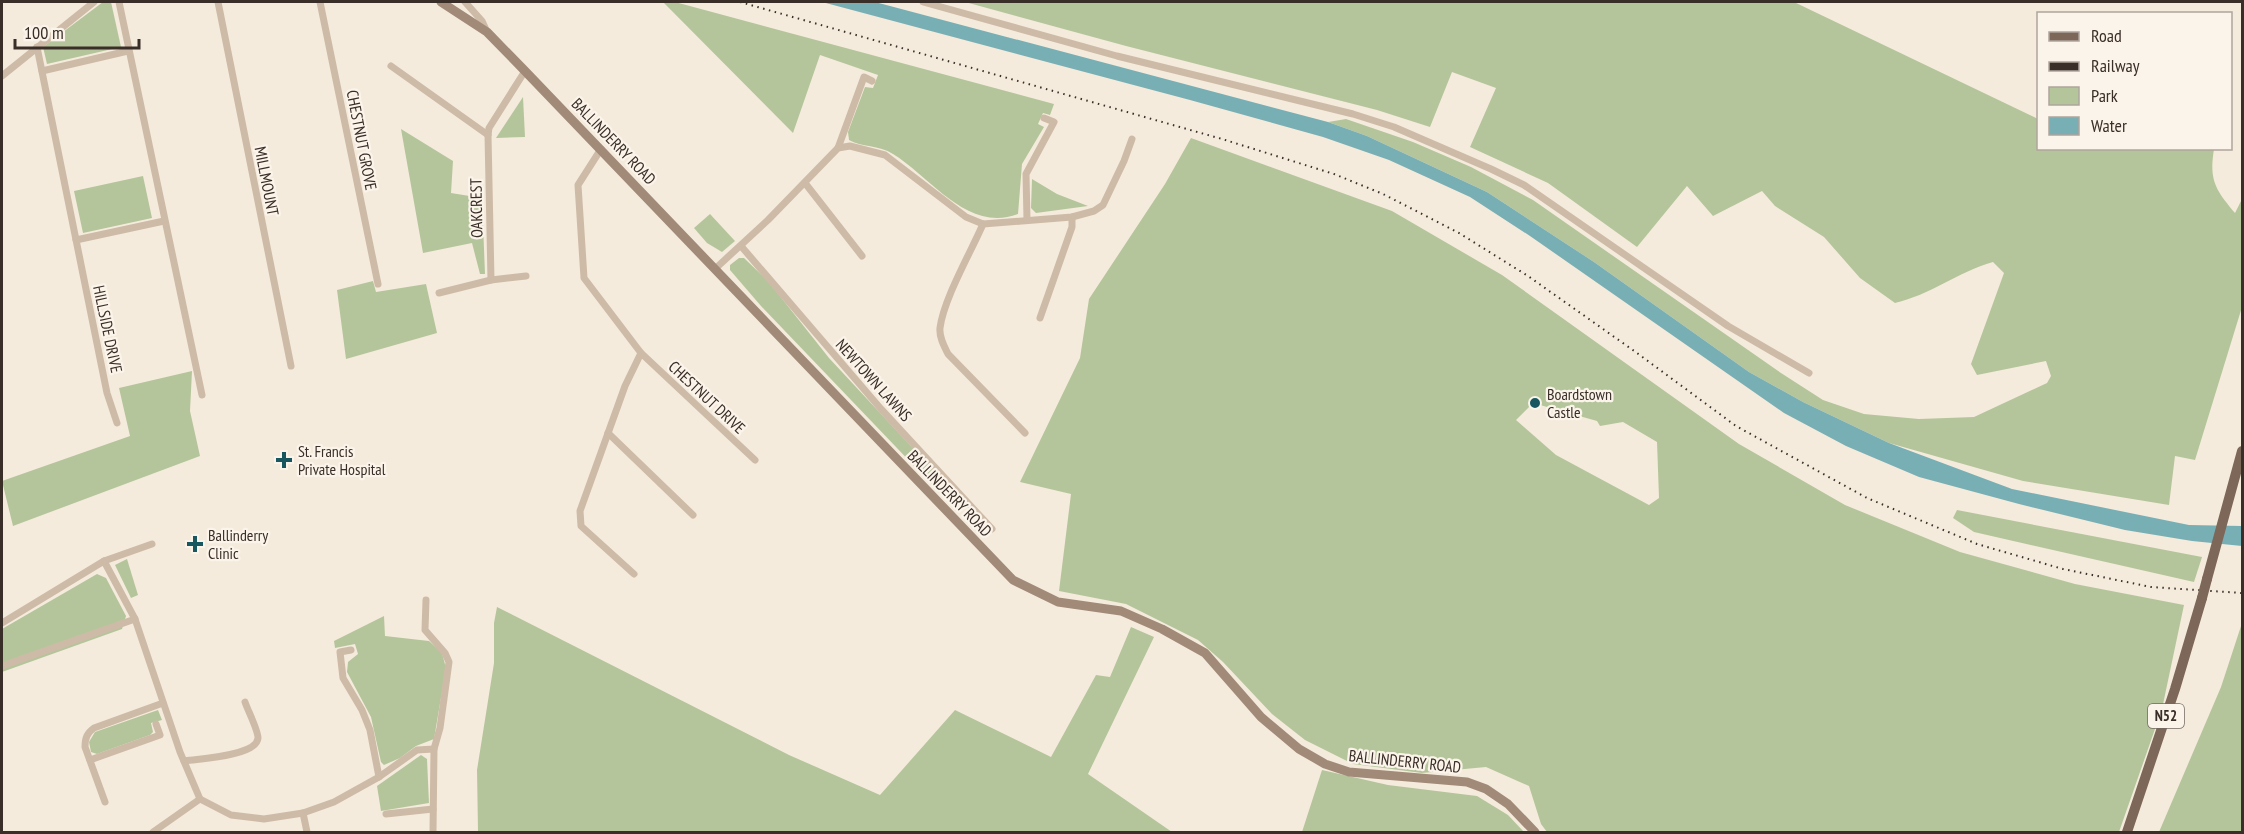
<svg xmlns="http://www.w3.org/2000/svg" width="2244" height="834" font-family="'PT Sans Narrow',sans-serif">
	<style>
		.green { fill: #b5c59b; fill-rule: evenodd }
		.water { fill: #78afb5 }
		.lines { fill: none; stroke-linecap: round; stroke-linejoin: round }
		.street { stroke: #cebba7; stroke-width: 7 }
		.secondary { stroke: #a28a78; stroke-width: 9 }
		.primary { stroke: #7d6758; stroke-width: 10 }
		.rail { stroke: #3a2f28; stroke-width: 2; stroke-dasharray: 1.5 4.5; stroke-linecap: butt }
		.primary-bridge { stroke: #7d6758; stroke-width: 10 }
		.poi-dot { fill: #195760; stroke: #fbf4ea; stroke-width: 2 }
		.labels { text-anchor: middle; stroke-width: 4.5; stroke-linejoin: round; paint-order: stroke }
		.shield { fill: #fbf4ea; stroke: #746a62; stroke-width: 1.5 }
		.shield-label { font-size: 15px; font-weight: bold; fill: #3a2f28 }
		.street-label { font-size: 16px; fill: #3a2f28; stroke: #fbf4ea }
		.poi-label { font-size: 16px; fill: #3a2f28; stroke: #fbf4ea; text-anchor: start }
	</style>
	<rect width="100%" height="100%" fill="#f5ebdc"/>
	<g class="green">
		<polygon points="103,2 111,2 121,47 47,64 43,47"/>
		<path d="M663 2H675L1054 104 1050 115 1043 113 1038 124 1044 127 1022 164 1018 214C967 233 932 178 893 154 879 145 861 147 849 140L848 132 865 87 873 88 878 75 820 55 793 133Z"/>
		<path d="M965 2H1794L2038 119V148L2214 149C2209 180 2215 189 2235 213L2242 199V307L2195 460 2175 456 2169 505 2023 481 1889 443 1803 402 1749 372 1594 262 1487 192 1367 136 1328 122 1346 119 1413 142 1471 167 1533 200 1781 373 1823 400 1864 414 1919 419 1974 417 2047 383 2051 376 2046 361 1977 375 1971 364 2004 273 1993 262C1958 272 1930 295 1895 303L1860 278 1824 237 1775 206 1762 191 1713 216 1687 186 1637 247 1548 183 1470 147 1496 88 1452 72 1430 127 1377 110 1126 46Z"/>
		<polygon points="523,97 525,137 496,138"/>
		<polygon points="401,129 453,161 451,193 482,198 485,274 480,274 472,243 423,253"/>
		<path d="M1191 138 1392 211 1502 275 1739 444 1845 505 1960 552 2075 584 2184 605 2162 709 2119 832H1547L1541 824 1529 786 1486 767 1422 773 1353 764 1305 740 1272 714 1223 662 1198 640 1126 604 1059 591 1071 494 1020 482 1080 358 1089 299 1165 184ZM1533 403 1597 421 1600 426 1623 422 1657 442 1659 498 1649 505 1556 455 1516 420Z"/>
		<polygon points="143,176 152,218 83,233 74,191"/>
		<polygon points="1032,179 1057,194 1088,206 1036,213 1031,208"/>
		<polygon points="710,214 735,241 722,252 707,243 694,228"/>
		<polygon points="739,258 744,258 768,281 829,358 948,486 940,493 761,306 730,270 730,265"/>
		<polygon points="373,281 376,292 426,284 437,333 346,359 337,290"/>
		<polygon points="192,371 190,411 200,456 13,526 2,481 130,436 119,388"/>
		<polygon points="1957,510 2202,557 2194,582 1974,532 1953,518"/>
		<polygon points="127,559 138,595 131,598 115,565"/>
		<polygon points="97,574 106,578 126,616 122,629 2,672 2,629"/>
		<polygon points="497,607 789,755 880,795 955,710 1051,757 1096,675 1110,677 1131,627 1154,637 1088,774 1172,832 478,832 477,770 494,663 494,623"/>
		<polygon points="384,616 385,636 429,641 442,653 446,668 434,739 416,746 400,758 384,765 381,762 371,717 347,672 348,662 358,654 355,644 335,648 334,641"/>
		<polygon points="2242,623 2242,832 2159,832 2221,687"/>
		<polygon points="158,710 162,720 151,723 153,732 150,735 97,754 91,752 89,742 95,732"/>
		<polygon points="421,755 427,759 429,803 381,811 377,786"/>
		<polygon points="1322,770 1388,785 1477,796 1508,815 1524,832 1302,832"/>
	</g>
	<polygon class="water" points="822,2 875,2 1328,122 1367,136 1487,192 1594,262 1749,372 1803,402 1889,443 2012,489 2189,525 2242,526 2242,546 2192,541 2125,530 2019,504 1919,477 1846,446 1784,413 1530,236 1470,197 1389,160 1323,137 1190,100"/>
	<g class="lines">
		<g class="street">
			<polyline points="119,2 202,395"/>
			<polyline points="218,2 291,366"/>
			<polyline points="320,2 378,284"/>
			<polyline points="465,2 482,21 487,32"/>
			<polyline points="923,2 1117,56 1353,114 1394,127 1491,169 1524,185 1728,326 1809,373"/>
			<polyline points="37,47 107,393 117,423"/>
			<polyline points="391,66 488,135"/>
			<polyline points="42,71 128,51"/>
			<polyline points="2,76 94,2"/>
			<polyline points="838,148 864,77 872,81"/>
			<polyline points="601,149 578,185 584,278 641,353 625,386 580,511 581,526 634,574"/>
			<polyline points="805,183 862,256"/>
			<polyline points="1027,220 1026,174 1054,122 1044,118"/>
			<path d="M983 224C971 252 944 298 940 328 939 337 944 346 948 354L1025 433"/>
			<polyline points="76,240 164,221"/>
			<polyline points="741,246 881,409 992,529"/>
			<polyline points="716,268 768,220 838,148 850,146 885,155 966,217 983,224 1072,217 1094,211 1103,205 1124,161 1132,139"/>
			<polyline points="491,280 488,135 489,128 525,71"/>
			<polyline points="439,293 491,280 526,276"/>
			<polyline points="1040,318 1072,227 1072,217"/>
			<polyline points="641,353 755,460"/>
			<polyline points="608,433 693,515"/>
			<polyline points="104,561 152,544"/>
			<polyline points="426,600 425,630 445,653 449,662 440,728 434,749"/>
			<polyline points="2,623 104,561 135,619 180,752 200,799 231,815 264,819 303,813 334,802 379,777 417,750 434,749 433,832"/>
			<polyline points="351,650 340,652 343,678 362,710 370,730 379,777"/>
			<polyline points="2,666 135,619"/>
			<polyline points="90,760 160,735 156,724"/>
			<path d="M184 761C198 759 257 756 258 738 258 730 248 711 245 702"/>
			<path d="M105 802 85 747C85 738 87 733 94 728L163 703"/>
			<polyline points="303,813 307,832"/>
			<polyline points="386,814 433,809"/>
			<polyline points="153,832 200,799"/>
		</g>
		<polyline class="secondary" points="441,2 487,32 525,71 1013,580 1058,602 1121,611 1162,629 1205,653 1261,717 1299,749 1325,764 1349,772 1467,782 1486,789 1508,804 1535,832"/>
		<g class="primary">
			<polyline points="2207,579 2242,451"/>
			<polyline points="2127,832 2175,689 2202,598"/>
		</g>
		<polyline class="rail" points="740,2 1222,139 1334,174 1383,194 1459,233 1528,276 1637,353 1736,426 1867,498 1977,544 2063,569 2151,587 2242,593"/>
		<polyline class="primary-bridge" points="2202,598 2207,579"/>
	</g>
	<g class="poi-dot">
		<circle cx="1535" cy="403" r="6"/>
		<path d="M281 451h6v6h6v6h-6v6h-6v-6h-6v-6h6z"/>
		<path d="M192 535h6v6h6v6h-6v6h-6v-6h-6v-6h6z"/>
	</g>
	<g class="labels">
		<rect class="shield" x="2148" y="704" width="36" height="24" rx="4.5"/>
		<g class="shield-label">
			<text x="2166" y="721">N52</text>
		</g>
		<g class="street-label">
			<text transform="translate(362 140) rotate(79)" y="6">CHESTNUT GROVE</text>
			<text transform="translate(614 141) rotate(46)" y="6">BALLINDERRY ROAD</text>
			<text transform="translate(267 181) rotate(79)" y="6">MILLMOUNT</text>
			<text transform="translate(476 208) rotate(-91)" y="6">OAKCREST</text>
			<text transform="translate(108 329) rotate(78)" y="6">HILLSIDE DRIVE</text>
			<text transform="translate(874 380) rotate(48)" y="6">NEWTOWN LAWNS</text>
			<text transform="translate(707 397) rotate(43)" y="6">CHESTNUT DRIVE</text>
			<text transform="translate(950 493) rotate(46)" y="6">BALLINDERRY ROAD</text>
			<text transform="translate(1405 761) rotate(6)" y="6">BALLINDERRY ROAD</text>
		</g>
		<g class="poi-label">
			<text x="1547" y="400">Boardstown<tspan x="1547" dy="18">Castle</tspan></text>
			<text x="298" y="457">St. Francis<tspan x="298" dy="18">Private Hospital</tspan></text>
			<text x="208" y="541">Ballinderry<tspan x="208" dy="18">Clinic</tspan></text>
		</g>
	</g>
	<rect width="2244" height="834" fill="none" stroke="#3a2f28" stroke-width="6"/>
	<rect x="2037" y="12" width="195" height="138" fill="#fbf4ea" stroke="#aea59c" stroke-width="1.5"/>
	<rect x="2049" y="32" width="30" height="9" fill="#7d6758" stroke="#aea59c" stroke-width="1.5"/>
	<text x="2091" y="42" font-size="18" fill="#3a2f28">Road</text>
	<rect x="2049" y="62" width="30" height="9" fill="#3a2f28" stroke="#aea59c" stroke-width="1.5"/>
	<text x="2091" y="72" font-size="18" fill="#3a2f28">Railway</text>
	<rect x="2049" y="87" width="30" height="18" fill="#b5c59b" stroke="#aea59c" stroke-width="1.5"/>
	<text x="2091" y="102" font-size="18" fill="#3a2f28">Park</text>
	<rect x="2049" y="117" width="30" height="18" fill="#78afb5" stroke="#aea59c" stroke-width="1.5"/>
	<text x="2091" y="132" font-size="18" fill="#3a2f28">Water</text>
	<path d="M15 39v9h124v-9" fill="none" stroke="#3a2f28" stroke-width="3"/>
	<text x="24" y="39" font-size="18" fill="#3a2f28" stroke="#fbf4ea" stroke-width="4.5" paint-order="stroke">100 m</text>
</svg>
